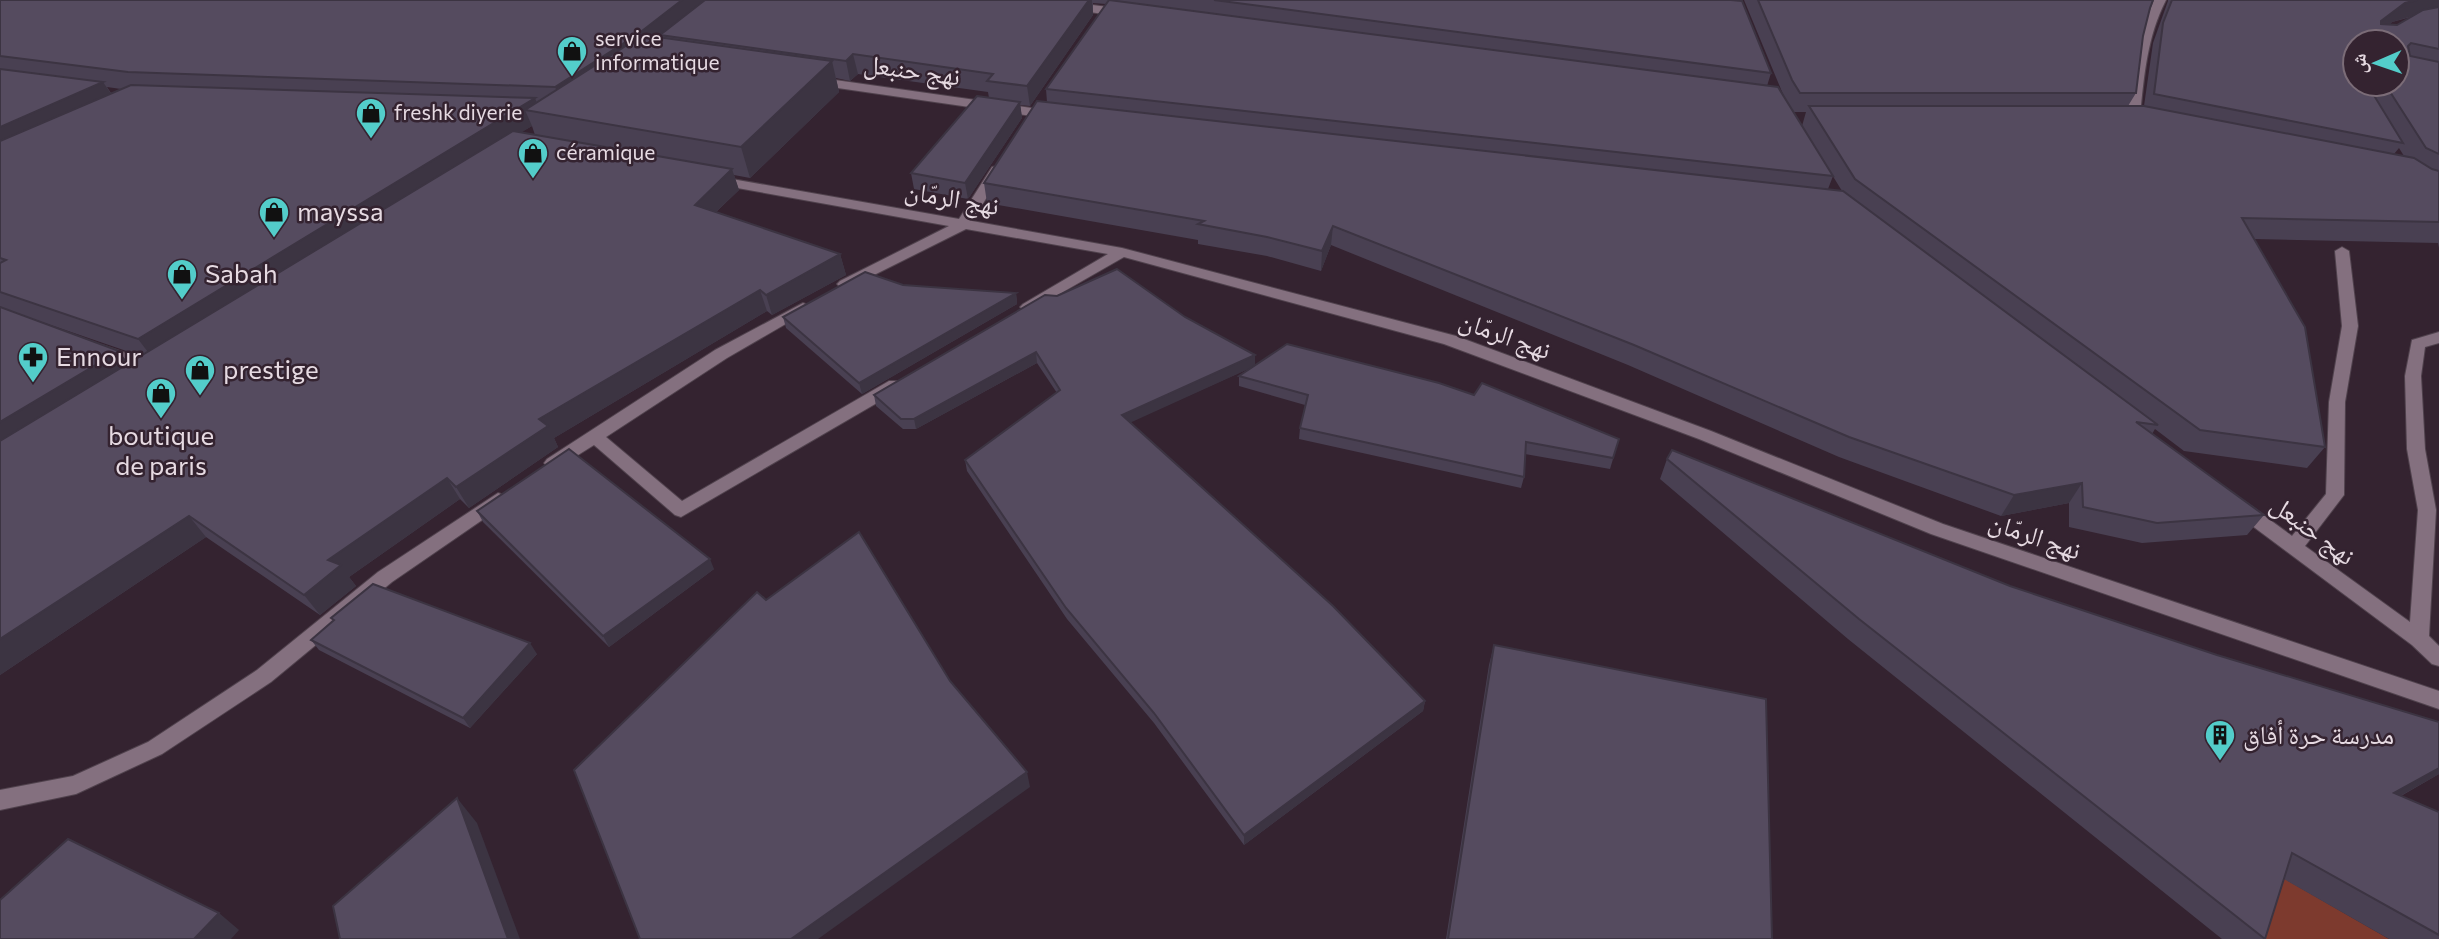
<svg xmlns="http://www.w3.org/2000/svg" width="2439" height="939" font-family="Commissioner,'Noto Naskh Arabic',sans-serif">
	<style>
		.green { fill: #7d3a2e }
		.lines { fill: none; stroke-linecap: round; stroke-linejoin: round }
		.minor-casing { stroke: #50424d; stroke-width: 2 }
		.minor { fill: #84707f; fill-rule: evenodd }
		.wall { fill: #494052; fill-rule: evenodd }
		.shaded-wall { fill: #3c3442 }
		.building { fill: #554b5f; stroke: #3c3442; stroke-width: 2 }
		.labels { text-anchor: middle; stroke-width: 5; stroke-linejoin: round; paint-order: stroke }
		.far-poi-label { font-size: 21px; fill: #e6dae2; stroke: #342330; text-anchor: start }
		.street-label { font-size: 26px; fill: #e6dae2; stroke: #342330 }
		.poi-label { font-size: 26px; fill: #e6dae2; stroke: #342330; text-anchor: start }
	</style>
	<rect width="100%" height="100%" fill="#342330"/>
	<polygon class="green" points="2271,871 2389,939 2249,939"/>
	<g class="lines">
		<g class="minor-casing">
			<g id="minor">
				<polygon points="1021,0 1053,0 1124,9 1130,13 1124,17 1027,3"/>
				<path d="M2154 0H2166C2147 37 2144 76 2140 116L2150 121 2143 125 2126 119 2138 42Z"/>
				<polygon points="814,77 1053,111 1060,115 1053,119 810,84 808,81"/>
				<polygon points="997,166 1004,170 972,221 1122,248 1456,336 1711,431 1943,524 2439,691 2439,709 1931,534 1699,439 1444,344 1124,257 1028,312 1023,310 1020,307 1023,304 1108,254 966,229 850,287 840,287 837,284 840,281 949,226 715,184 708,180 715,176 959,219 992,167"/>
				<polygon points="2342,247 2349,251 2358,326 2345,402 2344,495 2305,546 2410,622 2418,510 2407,449 2405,376 2412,340 2439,332 2439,343 2425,347 2421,376 2425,449 2436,510 2429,636 2439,646 2439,666 2432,664 2412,645 2235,513 2232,508 2235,503 2247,503 2292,536 2326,494 2329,402 2342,326 2335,251"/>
				<polygon points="803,303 808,305 811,308 808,311 727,358 606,437 682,501 889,381 901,381 903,385 901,389 681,517 675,515 594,445 559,467 547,467 544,463 547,459 715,350"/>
				<polygon points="102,345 161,365 163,369 155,374 96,354 94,350"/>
				<polygon points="498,493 504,495 507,500 504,505 392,582 271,682 162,754 76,794 0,810 0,790 73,776 148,742 257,670 378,572"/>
			</g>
		</g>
		<use href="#minor" class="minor"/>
	</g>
	<g class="wall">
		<path d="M0 0H1733L1771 73 1767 86 1785 99 1744 0H2153L2150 8 2143 36 2136 93 2128 106H2144L2153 43 2168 1V0H2439V248L2438 243 2254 239 2325 447 2307 468 2184 451 2155 429 2152 434 2264 515 2247 535 2142 543 2069 527V503L2001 516 1839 457 1628 365 1331 245 1321 271 1267 256 1198 244V240L987 203 984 183 1047 102 1046 89 1106 4 1093 3V15L1030 106 1020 105 1022 118 968 199 914 189 911 173 989 98 988 92 858 74 850 81 836 78 839 92 750 178 734 175 739 190 716 212 840 254 846 275 772 315 767 311 554 438 558 447 469 508 460 499 349 577 356 586 320 615 206 537 0 675ZM2411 17 2397 25H2389L2392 22ZM2355 42 2397 84H2355ZM107 87 121 89 111 93ZM1793 112H1806L1802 126 1842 191 1828 189 1833 176ZM532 126 535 135 521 132ZM2399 148 2404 156 2394 154ZM1 308 141 356 129 363Z"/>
		<polygon points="1016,293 1017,304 862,394 786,328 783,317"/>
		<polygon points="1045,295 1255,365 1474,395 1619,439 1610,469 1525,454 1524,477 1521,488 1299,439 1300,428 1305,405 1239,386 1239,376 1250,368 1130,422 1425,701 1423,711 1244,845 1154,723 1067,619 967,471 965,460 1057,393 1037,363 916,429 903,429 876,406 874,395"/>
		<polygon points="1667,459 2439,774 2401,796 2439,812 2439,939 2389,939 2284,879 2265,939 2222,939 1848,639 1660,479"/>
		<polygon points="477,511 714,569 609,647 483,522"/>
		<polygon points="331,618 537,654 470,728 319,650 311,640 333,621"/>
		<polygon points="1494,645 1772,939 1446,939 1489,665"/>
	</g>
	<g class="shaded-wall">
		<polygon points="682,0 713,0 660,35 662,40 563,106 555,87"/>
		<polygon points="1089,0 1092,0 1093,15 1030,106 1027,86"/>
		<polygon points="2417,0 2439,0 2439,8 2392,22 2368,40 2381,21 2405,3"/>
		<polygon points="853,54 858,74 850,81 846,61"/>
		<polygon points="832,61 839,92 750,178 741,147"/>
		<polygon points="103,82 116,101 0,154 0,127"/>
		<polygon points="535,98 541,113 525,110 532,126 154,360 138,339"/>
		<polygon points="1020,102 1022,118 968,199 965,183"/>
		<polygon points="732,169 739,190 702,225 695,205"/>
		<polygon points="1333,226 1331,245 1321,271 1322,251"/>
		<polygon points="840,254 846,275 772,315 766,295"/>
		<polygon points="760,290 767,311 554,438 558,447 469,508 456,487 539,419"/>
		<polygon points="1016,293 1017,304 862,394 859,383"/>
		<polygon points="119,351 135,372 0,455 0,422"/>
		<polygon points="1036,352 1037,363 916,429 914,419"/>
		<polygon points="1255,355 1255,366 1123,426 1122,415"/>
		<polygon points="447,478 460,499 349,577 356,586 320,615 304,595 328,560"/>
		<polygon points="2082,483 2069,503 2001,516 2014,495"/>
		<polygon points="189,516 206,537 0,675 0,639"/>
		<polygon points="710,559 714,569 609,647 603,636"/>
		<polygon points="530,643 537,654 470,728 463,718"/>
		<polygon points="1425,701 1423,711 1244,845 1244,835"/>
		<polygon points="2439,768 2439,774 2372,812 2394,793"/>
		<polygon points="1027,772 1030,787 818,939 791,939"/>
		<polygon points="457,798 477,823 520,939 508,939"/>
		<polygon points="219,913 239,930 231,939 194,939"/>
	</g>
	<g class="building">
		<polygon points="0,0 682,0 638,34 555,87 128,72 0,56"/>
		<polygon points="705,0 1089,0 1027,86 987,81 993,74 853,54 846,61 660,35"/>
		<polygon points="1109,0 1778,87 1833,176 1046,89"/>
		<polygon points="1214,0 1731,0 1742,1 1771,73"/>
		<polygon points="1758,0 2153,0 2150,8 2143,36 2136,93 1800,93 1792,80"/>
		<polygon points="2172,0 2417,0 2405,3 2381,21 2381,24 2397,25 2423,10 2439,7 2439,49 2411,43 2408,46 2410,56 2439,62 2439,154 2426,148 2385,84 2397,84 2397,42 2355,42 2355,84 2367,84 2403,143 2154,94 2163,23"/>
		<polygon points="643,35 832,61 741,147 525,110"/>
		<polygon points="0,69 103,82 0,127"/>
		<polygon points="131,85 535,98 138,339 0,292 0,263 6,260 0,258 0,141"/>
		<polygon points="977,96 1020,102 965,183 911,173"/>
		<polygon points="1037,101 1843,191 2158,425 2136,422 2264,515 2157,523 2083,507 2082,483 2014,495 1849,437 1634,345 1333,226 1322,251 1267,237 1198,224 1204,221 984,183"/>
		<polygon points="1809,106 2144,106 2414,158 2432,169 2439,171 2439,222 2242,218 2305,327 2325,447 2200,430 1855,179"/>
		<polygon points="513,131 732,169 695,205 840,254 766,295 760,290 539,419 548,426 456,487 447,478 328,560 341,565 304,595 189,516 0,639 0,441"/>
		<polygon points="1117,269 1185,317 1255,355 1122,415 1333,606 1425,701 1244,835 1154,713 1066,608 965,460 1060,390 1036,352 914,419 901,419 874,395 1045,295 1057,296"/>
		<polygon points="865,272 903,285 1016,293 859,383 783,317"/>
		<polygon points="0,307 119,351 0,422"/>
		<polygon points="1287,344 1439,383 1474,395 1482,383 1619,439 1613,458 1526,442 1524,477 1300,428 1308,395 1239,376"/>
		<polygon points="569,449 710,559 603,636 477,511"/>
		<polygon points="1672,450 2010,586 2217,655 2439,722 2439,768 2394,793 2439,812 2439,935 2292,853 2265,939 1859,619 1667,459"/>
		<polygon points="859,532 950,681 1027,772 791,939 640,939 574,770 757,592 766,600"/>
		<polygon points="373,584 530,643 463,718 311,640 334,620 331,618"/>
		<polygon points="1494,645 1766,699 1772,939 1448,939"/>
		<polygon points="457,798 508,939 340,939 333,906"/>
		<polygon points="68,839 219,913 194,939 0,939 0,900"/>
	</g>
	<defs>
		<g id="shop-pin" transform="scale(1.575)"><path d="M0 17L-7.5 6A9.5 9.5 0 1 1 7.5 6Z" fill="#53cdca" stroke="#342330"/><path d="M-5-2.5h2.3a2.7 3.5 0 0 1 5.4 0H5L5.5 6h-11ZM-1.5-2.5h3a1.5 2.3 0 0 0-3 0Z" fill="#111"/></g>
		<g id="pharmacy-pin" transform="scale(1.575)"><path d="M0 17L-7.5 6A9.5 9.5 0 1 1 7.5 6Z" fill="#53cdca" stroke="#342330"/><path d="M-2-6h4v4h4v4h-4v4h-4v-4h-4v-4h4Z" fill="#111"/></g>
		<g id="building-pin" transform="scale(1.575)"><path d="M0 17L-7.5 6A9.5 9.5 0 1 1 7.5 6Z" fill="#53cdca" stroke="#342330"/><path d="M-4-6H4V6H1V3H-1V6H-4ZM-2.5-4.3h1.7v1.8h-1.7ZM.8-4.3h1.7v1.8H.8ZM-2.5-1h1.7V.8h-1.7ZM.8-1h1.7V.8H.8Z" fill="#111"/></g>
	</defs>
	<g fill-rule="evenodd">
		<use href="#shop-pin" x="572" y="51"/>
		<use href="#shop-pin" x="371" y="113"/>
		<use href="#shop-pin" x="533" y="153"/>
		<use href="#shop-pin" x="274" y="212"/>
		<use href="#shop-pin" x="182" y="274"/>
		<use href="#pharmacy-pin" x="33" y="357"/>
		<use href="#shop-pin" x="200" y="370"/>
		<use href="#shop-pin" x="161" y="393"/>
		<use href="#building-pin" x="2220" y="735"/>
	</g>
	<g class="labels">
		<g class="far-poi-label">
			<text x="595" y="46">service<tspan x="595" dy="24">informatique</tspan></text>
			<text x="394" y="120">freshk diyerie</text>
			<text x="556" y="160">céramique</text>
		</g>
		<g class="street-label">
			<text transform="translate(912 70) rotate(8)" y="9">نهج حنبعل</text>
			<text transform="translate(952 198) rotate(10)" y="9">نهج الرمّان</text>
			<text transform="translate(1505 335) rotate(20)" y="9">نهج الرمّان</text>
			<text transform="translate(2313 530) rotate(37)" y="9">نهج حنبعل</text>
			<text transform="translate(2035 536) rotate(19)" y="9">نهج الرمّان</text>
		</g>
		<g class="poi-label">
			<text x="297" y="221">mayssa</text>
			<text x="205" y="283">Sabah</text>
			<text x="56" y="366">Ennour</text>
			<text x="223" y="379">prestige</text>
			<text x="161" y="445" text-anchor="middle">boutique<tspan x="161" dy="30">de paris</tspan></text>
			<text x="2243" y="744">مدرسة حرة أفاق</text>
		</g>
	</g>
	<g transform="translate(2376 63) rotate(268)"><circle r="33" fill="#342330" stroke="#7b6c77" stroke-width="2"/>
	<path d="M0-5L12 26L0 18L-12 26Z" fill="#53cdca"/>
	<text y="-10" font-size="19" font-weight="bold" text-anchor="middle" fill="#e6dae2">ش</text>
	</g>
</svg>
